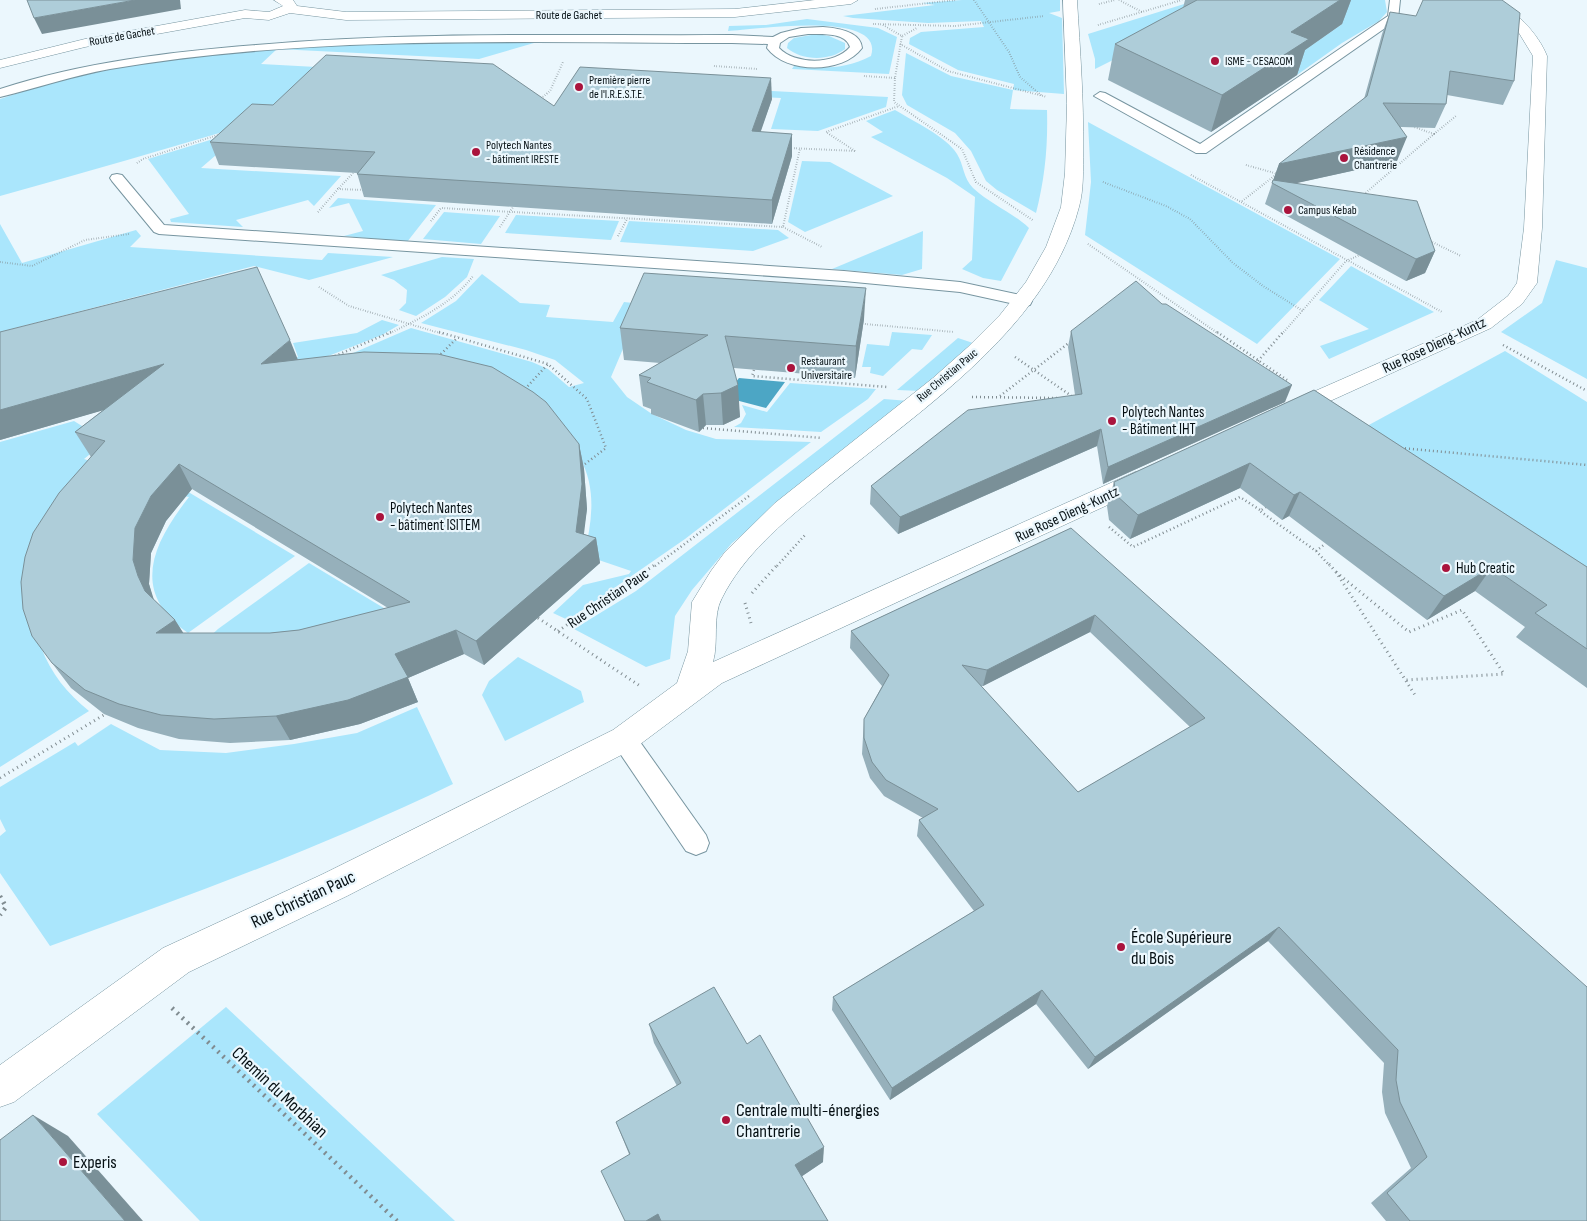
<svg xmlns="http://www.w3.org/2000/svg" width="1587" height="1221" font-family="'Sofia Sans Condensed',sans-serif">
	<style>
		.green { fill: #aae6fc }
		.water { fill: #4ca6c5 }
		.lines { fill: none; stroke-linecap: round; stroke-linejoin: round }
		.lane-casing { stroke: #7795a0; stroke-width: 2 }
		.street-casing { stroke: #7795a0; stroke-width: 1 }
		.path-far3 { stroke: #808c91; stroke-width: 2; stroke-dasharray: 0.5 2; stroke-linecap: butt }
		.path-far2 { stroke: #808c91; stroke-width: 2.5; stroke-dasharray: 1 3; stroke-linecap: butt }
		.path-far1 { stroke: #808c91; stroke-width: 3; stroke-dasharray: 1 4; stroke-linecap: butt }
		.path { stroke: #808c91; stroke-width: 4.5; stroke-dasharray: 2 5; stroke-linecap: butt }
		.lane { fill: #fff; fill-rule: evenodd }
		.street { fill: #fff; fill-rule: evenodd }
		.wall { fill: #96b0bb; fill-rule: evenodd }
		.shaded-wall { fill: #7a9098 }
		.building { fill: #aecdd9; stroke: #7a9098; fill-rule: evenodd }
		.poi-dot { fill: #aa143d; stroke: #ebf7fd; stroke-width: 2 }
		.labels { text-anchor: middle; stroke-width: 4.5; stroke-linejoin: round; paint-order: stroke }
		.far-street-label { font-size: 12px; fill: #050f13; stroke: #ebf7fd }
		.far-poi-label { font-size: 12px; fill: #050f13; stroke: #ebf7fd; text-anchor: start }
		.street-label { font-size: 15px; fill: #050f13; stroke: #ebf7fd }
		.poi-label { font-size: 15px; fill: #050f13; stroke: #ebf7fd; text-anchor: start }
		.near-street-label { font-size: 18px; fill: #050f13; stroke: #ebf7fd }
		.near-poi-label { font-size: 18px; fill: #050f13; stroke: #ebf7fd; text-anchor: start }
	</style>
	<rect width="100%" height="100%" fill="#ebf7fd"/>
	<g class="green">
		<path d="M962 0H1060V11L1049 13 1062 18 1064 94 1013 90 1010 109 1047 110C1048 146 1045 178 1036 213L997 190 986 181 971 151 955 133 907 105 902 95 906 53 951 76 1013 90 1014 84 958 70 909 44 910 38 921 32 984 27 981 21 928 23 853 18 843 16 935 5 922 3Z"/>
		<polygon points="1197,0 1145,44 1095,69 1095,59 1088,34"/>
		<polygon points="1258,0 1385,0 1387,12 1379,21 1342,43 1297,75 1280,67 1342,24"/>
		<path d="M807 19 878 28 897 37 889 74 792 69 794 66C822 68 845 70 871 56 886 9 752 30 728 31L729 26 766 25Z"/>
		<path d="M817 34 829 36 845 43V49C830 61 802 61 787 48L788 43 794 38Z"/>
		<path d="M534 43 479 59 277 49 261 64 427 73C284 113 143 157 0 196V99C171 40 356 44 534 43Z"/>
		<polygon points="594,82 888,97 886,107 818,131 771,129 781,98 588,87"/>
		<path d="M895 110C913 121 947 137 957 154 964 165 963 178 973 188 990 204 1012 212 1029 228L1001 281 983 278 962 269 972 260 975 197 947 178 871 137 883 132 866 121Z"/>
		<polygon points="1088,122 1340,259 1257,344 1085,235 1091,182"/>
		<polygon points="246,129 201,168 341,176 314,206 308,200 236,220 243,227 171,222 170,219 189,214 148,159"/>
		<polygon points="802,161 830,162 893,196 805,232 788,222"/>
		<polygon points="338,198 436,205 407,242 344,236 363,231 349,203 329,208"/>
		<polygon points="444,212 500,216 481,244 423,239"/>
		<polygon points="516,215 619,221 611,240 505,233"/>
		<polygon points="629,221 778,230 789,238 753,251 620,242"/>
		<polygon points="0,224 22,263 136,230 141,236 130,247 322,260 328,253 393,257 309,280 254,266 0,332"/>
		<polygon points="923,231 922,269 902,275 832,269"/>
		<polygon points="442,257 474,259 467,277 445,297 416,316 399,310 406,303 407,290 394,280 381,275"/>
		<polygon points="1556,260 1587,268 1587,379 1501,332 1542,303"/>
		<polygon points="1351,266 1434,312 1329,359 1320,346 1369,329 1319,300"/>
		<path d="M482 274 520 303 550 305 546 317 613 322 624 302 642 304 611 377 627 397 652 414 686 430 716 439 811 442 685 539 568 620 553 613 583 585 629 574 631 571 584 555C592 522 597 489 580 458 574 446 563 435 555 424L293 379 411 328 532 362 548 369 569 387 584 383 555 360 526 350 421 323 456 301Z"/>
		<polygon points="382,320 399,325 382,335 249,387 122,406 298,357 293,343 357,333"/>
		<polygon points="892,332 932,335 922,350 912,349 883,376 870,373 871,367 862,367 867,344 889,346"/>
		<polygon points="958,338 976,344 921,391 897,390"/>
		<polygon points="1505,351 1587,402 1587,573 1367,426"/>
		<polygon points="790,383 876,389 868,399 821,432 734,427 741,423 746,414 742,405 767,412"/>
		<polygon points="884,399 909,401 732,543 692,590 675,616 670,659 646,667 574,629 636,591"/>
		<path d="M74 421 106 441 84 459 139 477 41 647C51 674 67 693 89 711L0 767V442Z"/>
		<path d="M155 482 190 493 295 556 188 633C129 592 153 543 189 497L147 490Z"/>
		<polygon points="309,563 427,634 204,642 218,629"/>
		<polygon points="518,657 581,691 584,702 505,741 482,695 489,681"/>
		<path d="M417 707 453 784C323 847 186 897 50 946L0 873V836L6 831 0 819V787L75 742 78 746 111 724 160 750 226 753 294 744 357 733Z"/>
		<polygon points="226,1007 455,1221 200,1221 97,1114"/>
	</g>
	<polygon class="water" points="739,378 785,382 766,408 724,397"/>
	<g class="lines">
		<g class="lane-casing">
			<g id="lane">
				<polygon points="1390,0 1400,0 1398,19 1206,153 1196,153 1094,96 1100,92 1105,93 1200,144 1388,16"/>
				<path d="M823 27C836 28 861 31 862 48 843 74 786 74 767 48L768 44 732 43C525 43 315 34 110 69 72 76 37 88 0 97V89C83 62 170 52 256 45 414 31 573 36 732 35L773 37 781 33 801 28ZM808 34C821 34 846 32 850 47 835 65 795 65 779 48L780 43 789 37Z"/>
				<polygon points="117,174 122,175 164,225 844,271 960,282 1030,297 1032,301 1030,305 1024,306 960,292 844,281 159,234 154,232 112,181 110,178 112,175"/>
				<polygon points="624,729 633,732 706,835 709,843 706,851 696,855 686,851 615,746 612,739 615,732"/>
			</g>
		</g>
		<g class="street-casing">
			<g id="street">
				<polygon points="274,0 293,0 297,6 346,12 735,9 815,0 858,0 851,4 735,17 346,20 290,13 269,20 245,18 85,47 0,68 0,60 85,39 245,10 269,12 283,6"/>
				<path d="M1063 0H1077C1080 50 1084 100 1083 150 1083 169 1084 189 1079 207 1046 333 912 415 818 494 782 523 743 556 722 598 712 616 719 642 713 662L1135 472 1144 470 1153 472 1156 478 1153 484 722 683 635 748 347 896 189 972 14 1102 0 1107V1065L163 948 323 874 613 730 677 683 688 651 692 602 711 571 725 552 775 503 933 378 968 347 1000 315 1026 282 1046 247 1061 207 1065 173 1067 104Z"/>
				<path d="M1475 0C1480 0 1487 0 1491 0 1514 7 1539 35 1547 56L1542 228 1537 283 1522 304 1491 328 1297 416 1289 418 1281 416 1278 411 1281 406 1477 320 1508 296 1517 283 1524 228 1533 56 1519 33Z"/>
			</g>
		</g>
		<g class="path-far3">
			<polyline points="974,0 1009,52 1020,77 1042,96"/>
			<polyline points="1119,0 1142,12"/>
			<polyline points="1099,4 1115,0"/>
			<polyline points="875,9 956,0"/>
			<polyline points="873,24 955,26 1044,16"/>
			<polyline points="883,25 902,36 917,28"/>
			<polyline points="1098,25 1182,0"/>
			<polyline points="900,44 948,71 1047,97"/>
			<polyline points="714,66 758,69"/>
			<polyline points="864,76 895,78 902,36"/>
			<polyline points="895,78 894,102 962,149 976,182 1034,221"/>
			<polyline points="539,100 550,91 563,62"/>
			<polyline points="1434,134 1456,116"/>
			<polyline points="789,148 856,151"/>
			<polyline points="855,151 826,132 899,106"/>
			<polyline points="137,163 143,159 221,134"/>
			<polyline points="1380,164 1395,168"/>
			<polyline points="1246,165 1278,174"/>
			<polyline points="1278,173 1241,202 1442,312"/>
			<polyline points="1191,175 1241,202"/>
			<polyline points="1103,182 1166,206 1190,219 1233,263 1263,286 1303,311"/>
			<polyline points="339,188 355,171"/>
			<polyline points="1362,196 1434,134 1414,127"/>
			<polyline points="318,212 338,189 364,190"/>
			<polyline points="431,221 441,208 783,227 800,148"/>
			<polyline points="500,227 513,207"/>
			<polyline points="783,227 822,247"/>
			<polyline points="618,236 627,219"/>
			<polyline points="1428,240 1461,256"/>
			<polyline points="1088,244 1219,334"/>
			<polyline points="0,262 32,266 85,240 129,234"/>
			<polyline points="319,287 349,306 443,334"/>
			<polyline points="865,324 954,332"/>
			<path d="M388 334C419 319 452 304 473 276"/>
			<polyline points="1282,334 1346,261 1362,254"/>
		</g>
		<g class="path-far2">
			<polyline points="439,332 548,364 587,399 606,448 581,467"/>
			<polyline points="1217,332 1287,380"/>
			<polyline points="1503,345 1587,391"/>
			<polyline points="335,356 391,332"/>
			<polyline points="438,357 458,337"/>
			<polyline points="1015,357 1073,397"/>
			<polyline points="1258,361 1283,332"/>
			<polyline points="754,370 752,376 887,387"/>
			<polyline points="525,389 548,364"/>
			<polyline points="1000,396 1070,342"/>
			<polyline points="972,397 1058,398"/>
			<polyline points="703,428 822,438"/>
			<polyline points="1401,448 1587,465"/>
			<polyline points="1266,507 1260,511 1316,551 1330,566"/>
			<polyline points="1109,527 1133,547 1240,497 1260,510"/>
			<polyline points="1316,551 1325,544"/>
			<polyline points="655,566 749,496"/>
			<polyline points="777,566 805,535"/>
		</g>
		<g class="path-far1">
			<polyline points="1329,564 1336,572 1415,695"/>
			<polyline points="1336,572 1409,632 1462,610 1504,674 1406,680"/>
			<polyline points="752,593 778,564"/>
			<polyline points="745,603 751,623"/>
			<polyline points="538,618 640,686"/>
			<polyline points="558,631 656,564"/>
			<polyline points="0,778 107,713"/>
		</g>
		<g class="path">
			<polyline points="0,896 6,907 0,915"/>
			<polyline points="172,1008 397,1221"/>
		</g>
		<use href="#lane" class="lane"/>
		<use href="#street" class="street"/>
	</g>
	<g class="wall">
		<polygon points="1185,0 1351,0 1342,24 1305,50 1297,75 1211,132 1108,80 1115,44 1183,8"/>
		<polygon points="1390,12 1514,81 1503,105 1447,95 1446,104 1435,128 1401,127 1397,161 1296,183 1435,251 1425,273 1406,281 1265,204 1279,164 1364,99 1382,34"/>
		<polygon points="772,99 760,132 792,134 792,156 772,224 364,197 357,173 219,165 210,142 273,105 554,106"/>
		<polygon points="1162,304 1285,402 1103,484 1097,446 898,534 870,504 871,486 1075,395 1068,347 1071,331"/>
		<polygon points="864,319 855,378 734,368 740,417 723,425 706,425 699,432 651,414 651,409 643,406 639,375 660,363 624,360 620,328"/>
		<path d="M0 332 298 359 579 444 584 469 587 509 583 534 596 538 600 563 484 665 464 654 408 678 418 702 360 724 290 740 230 743 179 739 138 728 104 714 71 688 52 663 91 457 75 432 103 410 0 440ZM192 489 388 608 299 630 270 633H183L175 620 153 599 149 584 151 553 166 521Z"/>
		<polygon points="1314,390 1587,567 1587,688 1516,637 1525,627 1475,591 1427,620 1289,516 1282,520 1240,488 1130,539 1109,520 1107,506 1114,482"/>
		<path d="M1071 528 1587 1221H1386L1371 1203 1411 1168 1385 1113 1382 1092 1384 1063 1268 941 1088 1069 1036 1004 890 1100 832 1010 833 997 974 911 917 836 919 820 923 818 884 796 870 778 862 754 864 719 882 686 850 648 851 631ZM1090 632 1190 727 1078 792 981 686H983Z"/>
		<polygon points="649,1024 747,1044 823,1162 802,1176 828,1221 625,1221 629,1154 616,1122 677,1086 654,1043"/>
	</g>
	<g class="shaded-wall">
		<polygon points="135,0 180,0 181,9 42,34 34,18"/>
		<polygon points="1340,0 1351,0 1342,24 1305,50 1297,75 1211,132 1222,95 1291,32"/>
		<polygon points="771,78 772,99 753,154 752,131"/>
		<polygon points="792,134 792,156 772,224 772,200"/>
		<polygon points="1407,137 1397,161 1279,187 1272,183 1270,189 1279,164"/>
		<polygon points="1435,251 1425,273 1406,281 1416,259"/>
		<polygon points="866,288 864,319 855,378 856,346"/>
		<polygon points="290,340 300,365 261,364"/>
		<polygon points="164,364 177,389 0,440 0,410"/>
		<polygon points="738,385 740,417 723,425 721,393"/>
		<polygon points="1292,385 1285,402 1103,484 1108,467"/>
		<polygon points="703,394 706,425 699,432 696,400"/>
		<polygon points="1101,429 1097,446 898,534 900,517"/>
		<polygon points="579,444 584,469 587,509 582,550 596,538 600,563 484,665 476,641 576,532"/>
		<polygon points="1250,463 1240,488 1130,539 1138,515"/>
		<polygon points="179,464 192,489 166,521 151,553 149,584 154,600 145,591 138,576 133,560 135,528 151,496"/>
		<polygon points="1300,492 1289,516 1282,520 1294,495"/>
		<polygon points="1492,567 1475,591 1427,620 1444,596"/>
		<polygon points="1095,615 1090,632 983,686 987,670"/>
		<polygon points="175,620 191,645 156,633"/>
		<polygon points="456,630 464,654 408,678 418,702 360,724 290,740 276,716 395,654"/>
		<polygon points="1279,927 1268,941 1088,1069 1095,1057"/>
		<polygon points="1042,990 1036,1004 890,1100 892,1088"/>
		<polygon points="33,1115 68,1136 143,1221 125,1221"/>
		<polygon points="824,1147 823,1162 795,1181 795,1165"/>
		<polygon points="658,1214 661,1221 646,1221"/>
	</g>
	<g class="building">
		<polygon points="27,0 135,0 34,18"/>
		<polygon points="1197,0 1340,0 1291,32 1309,39 1222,95 1115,44"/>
		<polygon points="1423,0 1502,0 1520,13 1514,81 1450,71 1446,104 1383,103 1407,137 1279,164 1367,96 1390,12 1416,16"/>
		<polygon points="326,55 493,64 554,106 580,67 771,78 752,131 792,134 772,200 357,174 375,152 210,142 252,104 273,105"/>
		<polygon points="1273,180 1417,201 1435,251 1416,259 1272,183"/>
		<path d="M257 267 290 340 261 364 364 352 438 354 492 367 533 392 546 402 579 444 582 484 576 532 596 538 476 641 456 630 395 654 408 677 348 700 276 716 214 719 161 715 119 704 85 690 52 663 32 636 23 609 21 582 25 557 33 533 59 493 105 441 75 432 164 364 0 410V332ZM179 464 410 602 299 630 270 633H156L175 620 145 591 138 576 133 560 135 528 151 496Z"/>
		<polygon points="644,273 866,288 856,346 725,336 738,385 721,393 703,394 696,400 647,382 651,378 639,375 708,335 620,328"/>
		<polygon points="1136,281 1162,304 1166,304 1292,385 1108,467 1101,429 900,517 871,486 968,410 1082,394 1071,331"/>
		<polygon points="1314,390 1587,567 1587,649 1535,613 1547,605 1492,567 1444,596 1300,492 1294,495 1250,463 1138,515 1116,495 1114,482"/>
		<path d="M1071 528 1587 987V1221H1410L1387 1193 1427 1157 1400 1102 1396 1080 1398 1050 1279 927 1095 1057 1042 990 892 1088 833 997 984 905 919 820 938 809 886 780 872 762 864 738V719L889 675 851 631ZM1095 615 1205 718 1078 792 962 665 987 670Z"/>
		<polygon points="714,987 747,1044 760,1035 824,1147 795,1165 828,1221 661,1221 658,1214 646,1221 625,1221 601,1171 630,1154 616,1122 681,1083 649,1024"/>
		<polygon points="33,1115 125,1221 0,1221 0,1140"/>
	</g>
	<g class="poi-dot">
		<circle cx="1215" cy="61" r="5"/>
		<circle cx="579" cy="87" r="5"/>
		<circle cx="476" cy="152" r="5"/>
		<circle cx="1344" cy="158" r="5"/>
		<circle cx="1288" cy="210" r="5"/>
		<circle cx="791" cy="368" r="5"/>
		<circle cx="1112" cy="421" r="5"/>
		<circle cx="380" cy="517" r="5"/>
		<circle cx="1446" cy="568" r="5"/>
		<circle cx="1121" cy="947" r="5"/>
		<circle cx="726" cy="1120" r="5"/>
		<circle cx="63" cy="1162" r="5"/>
	</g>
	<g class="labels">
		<g class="far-street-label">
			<text x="569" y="19">Route de Gachet</text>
			<text transform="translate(122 36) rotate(-10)" y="4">Route de Gachet</text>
			<text transform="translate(947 375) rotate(-40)" y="4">Rue Christian Pauc</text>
		</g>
		<g class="far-poi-label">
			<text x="1225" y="65">ISME - CESACOM</text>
			<text x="589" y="84">Première pierre<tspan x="589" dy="14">de l'I.R.E.S.T.E.</tspan></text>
			<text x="486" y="149">Polytech Nantes<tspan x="486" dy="14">- bâtiment IRESTE</tspan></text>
			<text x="1354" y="155">Résidence<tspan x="1354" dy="14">Chantrerie</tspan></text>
			<text x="1298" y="214">Campus Kebab</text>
			<text x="801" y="365">Restaurant<tspan x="801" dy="14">Universitaire</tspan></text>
		</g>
		<g class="street-label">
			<text transform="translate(1434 345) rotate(-25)" y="5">Rue Rose Dieng-Kuntz</text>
			<text transform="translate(1067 514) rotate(-25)" y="5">Rue Rose Dieng-Kuntz</text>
			<text transform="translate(608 598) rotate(-34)" y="5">Rue Christian Pauc</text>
		</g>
		<g class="poi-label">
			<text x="1122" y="417">Polytech Nantes<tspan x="1122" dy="17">- Bâtiment IHT</tspan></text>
			<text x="390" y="513">Polytech Nantes<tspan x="390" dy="17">- bâtiment ISITEM</tspan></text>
			<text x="1456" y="573">Hub Creatic</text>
		</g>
		<g class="near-street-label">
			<text transform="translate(303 899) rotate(-25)" y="6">Rue Christian Pauc</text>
			<text transform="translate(280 1092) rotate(43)" y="6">Chemin du Morbhian</text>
		</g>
		<g class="near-poi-label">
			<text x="1131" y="943">École Supérieure<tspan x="1131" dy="21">du Bois</tspan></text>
			<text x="736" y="1116">Centrale multi-énergies<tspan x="736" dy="21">Chantrerie</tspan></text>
			<text x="73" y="1168">Experis</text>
		</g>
	</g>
</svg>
